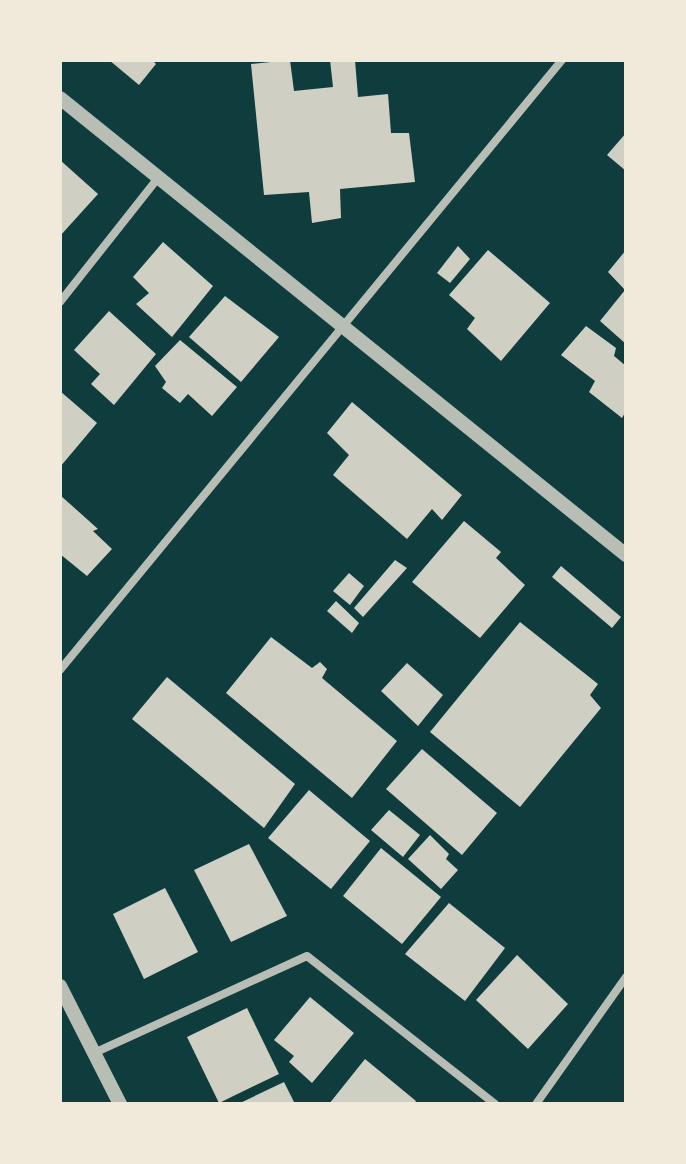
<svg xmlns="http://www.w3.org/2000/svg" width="686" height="1164" font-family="'DejaVu Sans',sans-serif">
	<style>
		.building { fill: #cfcfc3 }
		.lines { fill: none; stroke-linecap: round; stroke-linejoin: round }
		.minor { stroke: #b8beb3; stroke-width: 8 }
		.tertiary { stroke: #b8beb3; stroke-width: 14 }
	</style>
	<rect width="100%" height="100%" fill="#0f3d3e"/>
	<g class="building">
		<polygon points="109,60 152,60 156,64 139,85"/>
		<polygon points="290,60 294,91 333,87 330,60 355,60 358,97 388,94 391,133 409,133 415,182 340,189 341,218 312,223 309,192 264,195 251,64"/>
		<polygon points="626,133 626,171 607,155"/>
		<polygon points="60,160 98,194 60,236"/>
		<polygon points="163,242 213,286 172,337 136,304 149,293 133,277"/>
		<polygon points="458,246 470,259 450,283 437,273"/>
		<polygon points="488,250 550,303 501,361 467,329 475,318 449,295"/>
		<polygon points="626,250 626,344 600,321 625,290 608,272"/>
		<polygon points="225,296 279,337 241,382 189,337"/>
		<polygon points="109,311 156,354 114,405 91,384 100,374 74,350"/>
		<polygon points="586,326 616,348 614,356 626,366 626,411 622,418 589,392 595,381 561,355"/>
		<polygon points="180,340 237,387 212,416 188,394 180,403 162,388 166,382 155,366"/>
		<polygon points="60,391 97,423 60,467"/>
		<polygon points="352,402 462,495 442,520 432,509 407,539 333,475 349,455 327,433"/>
		<polygon points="60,495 98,529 93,531 112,549 87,576 60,554"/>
		<polygon points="464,521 501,552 496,558 525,585 480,638 412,582"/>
		<polygon points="395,560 407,568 363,617 354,608"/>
		<polygon points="561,566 621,617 612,628 552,577"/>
		<polygon points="349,573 364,586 350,605 333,591"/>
		<polygon points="336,601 359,623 352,633 327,611"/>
		<polygon points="520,622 598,684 590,695 601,708 520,807 430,732"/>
		<polygon points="271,637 312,668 320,662 327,669 322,678 397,741 352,798 226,693"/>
		<polygon points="407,663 443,695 418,726 381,691"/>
		<polygon points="167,677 295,784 264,828 132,719"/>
		<polygon points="422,749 497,813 462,855 386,789"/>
		<polygon points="309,790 370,841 331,889 268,838"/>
		<polygon points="389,810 420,835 403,857 371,830"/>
		<polygon points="430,835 449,854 446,859 458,870 441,889 408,859"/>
		<polygon points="249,844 287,916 231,942 194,870"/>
		<polygon points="381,848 441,897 402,944 343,896"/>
		<polygon points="165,888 198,952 144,979 113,914"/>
		<polygon points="449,903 505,948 465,1001 405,954"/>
		<polygon points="517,955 568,1004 528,1049 476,1000"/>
		<polygon points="310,997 354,1033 312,1083 289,1062 294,1056 274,1040"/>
		<polygon points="247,1008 279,1074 219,1103 187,1037"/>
		<polygon points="365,1059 416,1101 414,1104 329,1104"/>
		<polygon points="284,1082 295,1104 238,1104"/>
	</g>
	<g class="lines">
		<g class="minor">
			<polyline points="60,302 158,178"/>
			<polyline points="60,670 562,60"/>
			<polyline points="94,1053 307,956 495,1104"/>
			<polyline points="536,1104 626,977"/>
		</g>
		<g class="tertiary">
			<polyline points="60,98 626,555"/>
			<polyline points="60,986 120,1104"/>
		</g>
	</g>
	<rect width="686" height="1164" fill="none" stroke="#f1e9da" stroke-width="124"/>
</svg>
